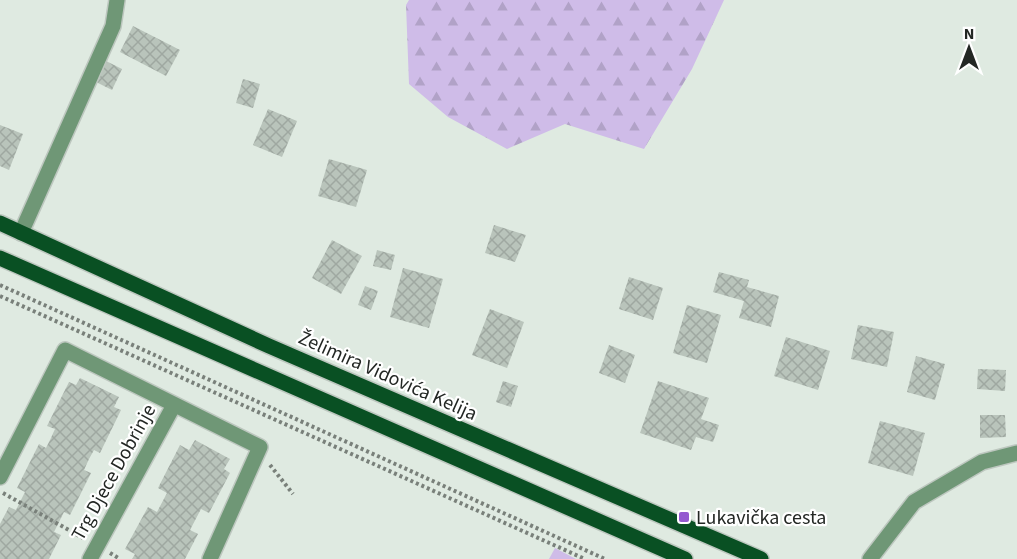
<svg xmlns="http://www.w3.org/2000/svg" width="1017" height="559" font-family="'Source Sans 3',sans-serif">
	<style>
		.forest { fill: url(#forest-firs) }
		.pitch { fill: #cfbce8 }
		.building { fill: url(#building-cross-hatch) }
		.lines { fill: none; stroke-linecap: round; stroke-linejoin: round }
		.minor-casing { stroke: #bdc7bf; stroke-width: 18 }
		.major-casing { stroke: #bdc7bf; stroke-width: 18 }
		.path { stroke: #79807a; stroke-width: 4; stroke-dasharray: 3 3; stroke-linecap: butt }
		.minor { stroke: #6f9776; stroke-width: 15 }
		.major { stroke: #095023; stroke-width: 15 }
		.poi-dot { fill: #9559d0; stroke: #fff; stroke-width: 2 }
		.labels { text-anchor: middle; stroke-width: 4.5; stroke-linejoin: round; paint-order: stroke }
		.street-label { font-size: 20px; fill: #232724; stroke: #fff }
		.poi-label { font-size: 20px; fill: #232724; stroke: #fff; text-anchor: start }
	</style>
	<defs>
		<pattern id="forest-firs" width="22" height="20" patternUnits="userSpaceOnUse" patternTransform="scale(1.5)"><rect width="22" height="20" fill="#cfbce8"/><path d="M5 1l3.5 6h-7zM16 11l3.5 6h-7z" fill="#b1a2c7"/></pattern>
		<pattern id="building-cross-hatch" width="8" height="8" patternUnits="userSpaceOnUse" patternTransform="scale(1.5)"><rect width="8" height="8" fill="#b9c4bb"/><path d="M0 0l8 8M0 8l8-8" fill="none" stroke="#9fa8a1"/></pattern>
	</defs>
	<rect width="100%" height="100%" fill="#dfeae1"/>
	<polygon class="forest" points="409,0 724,0 692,69 644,149 565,124 507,149 448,117 409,84 406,5"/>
	<polygon class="pitch" points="555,548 576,559 549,559"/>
	<g class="building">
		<polygon points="133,26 180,50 166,76 120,52"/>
		<polygon points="106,61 122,69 112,90 96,82"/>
		<polygon points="243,79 260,84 253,108 236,103"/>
		<polygon points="268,109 297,121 282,157 253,145"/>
		<polygon points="0,125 23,134 9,170 0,166"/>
		<polygon points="329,159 367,170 356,207 318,196"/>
		<polygon points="494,225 526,235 515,262 485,253"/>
		<polygon points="332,240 362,256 341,294 312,278"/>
		<polygon points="377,250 395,255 391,270 373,266"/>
		<polygon points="403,268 443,279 429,328 390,317"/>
		<polygon points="719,272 749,280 747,287 779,296 771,327 739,318 744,301 713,292"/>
		<polygon points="629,277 663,288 653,320 619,309"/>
		<polygon points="365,286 378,291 371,310 358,305"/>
		<polygon points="687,305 721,315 707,363 673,353"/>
		<polygon points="490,309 524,322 507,368 472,355"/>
		<polygon points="858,325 894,332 887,367 851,359"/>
		<polygon points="786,337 830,351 818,390 774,376"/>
		<polygon points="609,345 635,355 625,383 599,373"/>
		<polygon points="916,356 945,364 935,400 907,392"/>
		<polygon points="978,369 1006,370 1005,391 977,389"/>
		<polygon points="80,378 119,397 114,407 121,410 100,453 94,450 89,459 84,470 91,473 70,515 64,512 54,532 61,535 49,559 0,559 0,524 9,507 16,510 25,492 17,488 39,444 46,448 50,440 55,429 47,426 69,382 76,385"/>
		<polygon points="503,381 518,386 511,407 496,402"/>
		<polygon points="658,381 709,398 701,419 719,425 713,442 696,437 691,450 640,433"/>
		<polygon points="980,415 1005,415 1006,437 980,438"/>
		<polygon points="880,421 925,433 913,476 868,463"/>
		<polygon points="195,440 230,459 224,469 230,473 209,513 201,509 190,530 198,534 185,559 132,559 135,554 125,549 148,507 157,512 167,493 158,488 180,445 189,450"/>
	</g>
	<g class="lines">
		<g class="minor-casing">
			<g id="minor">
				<polyline points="21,233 113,26 117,0"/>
				<polyline points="0,477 65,350 260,447 210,559"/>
				<polyline points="90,559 174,405"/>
				<polyline points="870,559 914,502 982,462 1017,453"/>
			</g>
		</g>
		<g class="major-casing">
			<g id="major">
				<polyline points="0,223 269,346 761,559"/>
				<polyline points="0,258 685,559"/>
			</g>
		</g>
		<g class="path">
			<polyline points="0,285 605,559"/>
			<polyline points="0,296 585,559"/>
			<polyline points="270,465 293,494"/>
			<polyline points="3,493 83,538"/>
			<polyline points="110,553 120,559"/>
		</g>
		<use href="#minor" class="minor"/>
		<use href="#major" class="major"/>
	</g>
	<rect class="poi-dot" x="678" y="511" width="12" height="12" rx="3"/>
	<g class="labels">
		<g class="street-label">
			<text transform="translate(388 375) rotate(24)" y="7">Želimira Vidovića Kelija</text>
			<text transform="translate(113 472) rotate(-61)" y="7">Trg Djece Dobrinje</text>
		</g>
		<g class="poi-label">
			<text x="696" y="524">Lukavička cesta</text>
		</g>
	</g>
	<g transform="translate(969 48)" stroke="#ffffff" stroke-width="4.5" paint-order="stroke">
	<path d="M0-4.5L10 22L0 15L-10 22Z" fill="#232724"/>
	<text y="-9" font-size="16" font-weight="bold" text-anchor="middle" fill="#232724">N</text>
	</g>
</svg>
